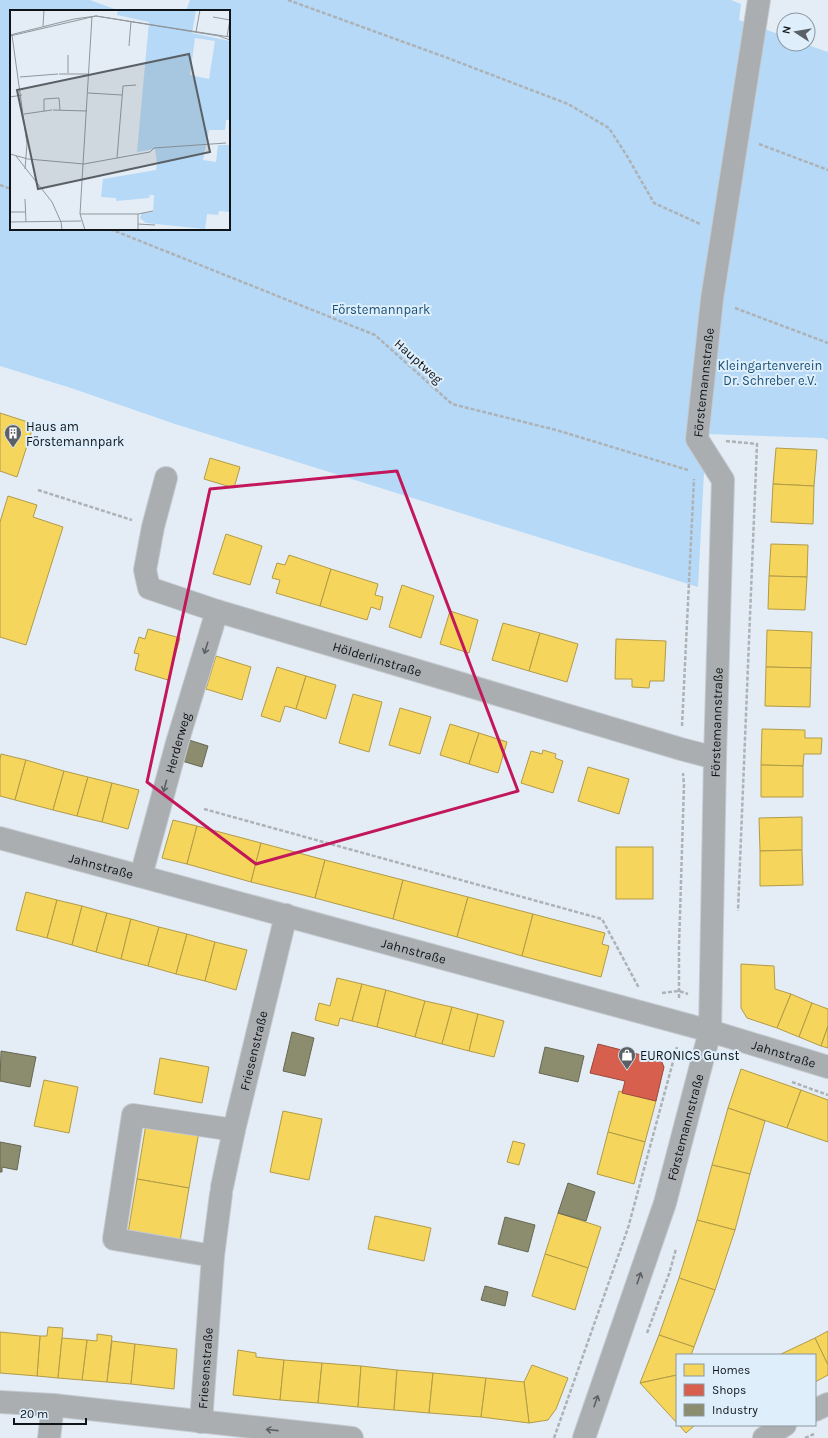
<svg xmlns="http://www.w3.org/2000/svg" width="828" height="1438" font-family="Karla,sans-serif">
	<style>
		.green { fill: #b5d9f6 }
		.homes { fill: #f6d55c; stroke: #b19b48 }
		.shops { fill: #d6604d; stroke: #9a493d }
		.industry { fill: #8c8c6e; stroke: #666854 }
		.lines { fill: none; stroke-linecap: round; stroke-linejoin: round }
		.minor-casing { stroke: #c4cad0; stroke-width: 24 }
		.path { stroke: #adb2b6; stroke-width: 2.5; stroke-dasharray: 4 2; stroke-linecap: butt }
		.minor { stroke: #aaaeb1; stroke-width: 22 }
		.oneway { stroke: #5c6164 }
		.marked { fill: none; stroke: #c2185b; stroke-width: 3; stroke-linejoin: round }
		.labels { text-anchor: middle; stroke-width: 4; stroke-linejoin: round; paint-order: stroke }
		.park-label { font-size: 13px; fill: #195076; stroke: #deeefb }
		.street-label { font-size: 13px; fill: #0f1418; stroke: #deeefb }
		.poi-label { font-size: 13px; fill: #0f1418; stroke: #deeefb; text-anchor: start }
		.inset-road { fill: none; stroke: #8f969d; stroke-width: 1 }
		.view { fill: #5a6065; fill-opacity: 0.15; stroke: #5a6065; stroke-width: 2 }
		.inset-edge { fill: none; stroke: #0f1418; stroke-width: 2 }
	</style>
	<rect width="100%" height="100%" fill="#e4edf5"/>
	<polygon class="green" points="0,0 90,0 120,11 11,11 11,229 229,229 229,11 186,11 190,0 731,0 741,4 739,20 784,36 784,44 805,44 828,52 828,440 823,438 706,434 698,587 175,424 71,388 0,366"/>
	<g class="homes">
		<polygon points="0,413 34,424 17,477 0,471"/>
		<polygon points="776,448 817,450 814,486 773,484"/>
		<polygon points="210,458 240,467 234,488 204,479"/>
		<polygon points="773,484 814,486 813,524 771,522"/>
		<polygon points="8,496 37,505 33,517 63,527 26,645 0,637 0,522"/>
		<polygon points="226,534 262,546 250,585 213,574"/>
		<polygon points="771,544 808,545 807,577 769,576"/>
		<polygon points="289,555 331,569 320,606 276,593 280,580 272,578 277,563 285,565"/>
		<polygon points="331,569 378,584 375,595 383,597 380,610 371,607 367,620 320,606"/>
		<polygon points="769,576 807,577 805,610 768,609"/>
		<polygon points="402,585 434,596 421,638 389,627"/>
		<polygon points="450,611 478,620 469,653 440,644"/>
		<polygon points="503,623 540,633 529,671 492,660"/>
		<polygon points="148,629 180,638 168,680 135,670 139,654 134,653 139,637 145,639"/>
		<polygon points="767,630 812,632 811,668 766,667"/>
		<polygon points="540,633 578,644 567,682 529,671"/>
		<polygon points="616,639 666,641 664,681 650,681 649,688 632,687 632,679 615,679"/>
		<polygon points="216,656 251,667 242,700 206,689"/>
		<polygon points="277,667 306,676 296,709 285,706 280,722 261,716"/>
		<polygon points="766,667 811,668 810,707 765,706"/>
		<polygon points="306,676 336,685 326,719 296,709"/>
		<polygon points="353,694 382,702 369,752 339,743"/>
		<polygon points="400,708 431,717 420,754 389,745"/>
		<polygon points="450,724 479,733 469,764 440,755"/>
		<polygon points="762,729 805,730 805,738 822,738 821,754 804,754 803,766 761,765"/>
		<polygon points="479,733 507,742 498,773 469,764"/>
		<polygon points="543,750 556,754 555,758 563,761 553,793 521,783 531,751 542,754"/>
		<polygon points="1,754 26,760 15,800 0,796 0,759"/>
		<polygon points="26,760 64,771 53,810 15,800"/>
		<polygon points="761,765 803,766 803,797 761,797"/>
		<polygon points="588,767 629,779 619,814 578,801"/>
		<polygon points="64,771 88,777 77,816 53,810"/>
		<polygon points="88,777 112,783 102,822 77,816"/>
		<polygon points="112,783 139,790 128,829 102,822"/>
		<polygon points="802,817 802,850 760,851 759,818"/>
		<polygon points="173,820 197,826 187,864 162,858"/>
		<polygon points="197,826 261,843 251,882 187,864"/>
		<polygon points="261,843 325,860 315,898 251,882"/>
		<rect x="616" y="847" width="37" height="52"/>
		<polygon points="802,850 803,885 760,886 760,851"/>
		<polygon points="325,860 403,880 393,919 315,898"/>
		<polygon points="403,880 468,897 457,937 393,919"/>
		<polygon points="26,892 57,900 47,938 16,930"/>
		<polygon points="468,897 533,914 522,956 457,937"/>
		<polygon points="57,900 82,906 72,945 47,938"/>
		<polygon points="82,906 107,913 96,952 72,945"/>
		<polygon points="107,913 131,919 121,959 96,952"/>
		<polygon points="533,914 605,933 602,944 609,946 601,977 522,956"/>
		<polygon points="131,919 159,927 148,966 121,959"/>
		<polygon points="159,927 187,934 176,974 148,966"/>
		<polygon points="187,934 215,942 205,981 176,974"/>
		<polygon points="215,942 247,950 236,990 205,981"/>
		<polygon points="741,964 774,966 775,989 791,994 777,1028 747,1018 741,1008"/>
		<polygon points="337,978 362,984 352,1021 340,1018 338,1026 315,1020 319,1003 330,1006"/>
		<polygon points="362,984 386,990 377,1027 352,1021"/>
		<polygon points="386,990 425,1001 415,1037 377,1027"/>
		<polygon points="791,994 812,1003 799,1037 777,1028"/>
		<polygon points="425,1001 452,1007 442,1044 415,1037"/>
		<polygon points="812,1003 828,1009 828,1026 821,1046 799,1037"/>
		<polygon points="452,1007 478,1014 469,1051 442,1044"/>
		<polygon points="478,1014 504,1021 494,1057 469,1051"/>
		<polygon points="828,1026 828,1048 821,1046"/>
		<polygon points="160,1058 209,1067 202,1103 154,1094"/>
		<polygon points="741,1069 801,1090 787,1128 728,1108"/>
		<polygon points="44,1080 78,1087 69,1133 34,1126"/>
		<polygon points="801,1090 828,1100 828,1142 787,1128"/>
		<polygon points="619,1091 656,1101 645,1142 608,1132"/>
		<polygon points="728,1108 765,1121 750,1174 712,1165"/>
		<polygon points="283,1111 322,1119 309,1180 270,1172"/>
		<polygon points="146,1124 199,1132 189,1188 137,1179"/>
		<polygon points="608,1132 645,1142 634,1184 597,1174"/>
		<polygon points="513,1141 525,1144 519,1165 507,1162"/>
		<polygon points="712,1165 750,1174 735,1230 697,1220"/>
		<polygon points="137,1179 189,1188 180,1241 128,1233"/>
		<polygon points="558,1213 601,1227 588,1268 545,1254"/>
		<polygon points="375,1216 431,1228 424,1261 368,1249"/>
		<polygon points="697,1220 735,1230 715,1290 679,1278"/>
		<polygon points="545,1254 588,1268 575,1310 532,1296"/>
		<polygon points="679,1278 715,1290 694,1347 659,1335"/>
		<polygon points="48,1327 63,1328 58,1378 37,1376 40,1336 47,1336"/>
		<polygon points="828,1331 828,1365 815,1338"/>
		<polygon points="0,1332 40,1336 37,1376 0,1373"/>
		<polygon points="97,1334 112,1336 107,1382 82,1380 87,1340 97,1341"/>
		<polygon points="659,1335 694,1347 691,1355 677,1355 677,1375 640,1383"/>
		<polygon points="62,1338 87,1340 82,1380 58,1378"/>
		<polygon points="815,1338 828,1365 828,1375 815,1382 815,1355 779,1355"/>
		<polygon points="112,1341 135,1344 131,1384 107,1382"/>
		<polygon points="135,1344 177,1349 174,1389 131,1384"/>
		<polygon points="238,1350 256,1353 256,1357 284,1360 280,1400 233,1395"/>
		<polygon points="284,1360 322,1363 318,1403 280,1400"/>
		<polygon points="322,1363 361,1366 358,1407 318,1403"/>
		<polygon points="532,1365 568,1378 556,1409 548,1420 529,1423 524,1382"/>
		<polygon points="361,1366 397,1370 394,1410 358,1407"/>
		<polygon points="397,1370 433,1373 429,1413 394,1410"/>
		<polygon points="433,1373 486,1378 481,1417 429,1413"/>
		<polygon points="677,1375 677,1423 640,1383"/>
		<polygon points="486,1378 524,1382 529,1423 481,1417"/>
		<polygon points="679,1425 695,1425 686,1433"/>
	</g>
	<polygon class="shops" points="598,1044 661,1060 664,1067 656,1101 622,1093 625,1081 590,1073"/>
	<g class="industry">
		<polygon points="189,740 208,746 202,767 182,761"/>
		<polygon points="292,1032 314,1038 305,1076 283,1071"/>
		<polygon points="545,1047 584,1056 578,1082 539,1073"/>
		<polygon points="1,1051 36,1057 30,1087 0,1081"/>
		<polygon points="0,1142 21,1146 17,1170 2,1167 2,1172 0,1172"/>
		<polygon points="568,1183 595,1192 586,1221 558,1213"/>
		<polygon points="505,1217 535,1225 528,1252 498,1244"/>
		<polygon points="485,1286 508,1292 505,1306 481,1300"/>
	</g>
	<g class="lines">
		<g class="minor-casing">
			<g id="minor">
				<path id="s1" d="M166 478 153 527 145 570 149 588 217 611 681 749 715 758"/>
				<path id="s2" d="M0 838 710 1031 828 1067"/>
				<path id="s3" d="M141 876 177 743 217 611"/>
				<path id="s4" d="M222 1187 234 1130 286 915"/>
				<polyline points="213,1256 114,1239 133,1115 234,1130"/>
				<polyline points="0,1402 53,1405 352,1438"/>
				<polyline points="815,1410 828,1404"/>
				<path id="s5" d="M201 1422 213 1256 221 1194"/>
				<polyline points="49,1438 53,1405"/>
				<path id="s6" d="M584 1438 665 1203 710 1031 715 758 723 480 697 439 712 299 759 0"/>
				<polyline points="764,1438 785,1425"/>
			</g>
		</g>
		<g class="path">
			<polyline points="288,0 445,57 568,104 609,128 627,156 654,203 700,224"/>
			<polyline points="759,144 828,170"/>
			<polyline points="0,185 11,189"/>
			<polyline points="110,229 375,335 452,404 556,430 688,470"/>
			<polyline points="735,308 828,343"/>
			<polyline points="726,441 757,444 738,911"/>
			<polyline points="38,490 132,520"/>
			<polyline points="682,726 694,479"/>
			<polyline points="204,809 602,919 639,988"/>
			<polyline points="662,993 679,991 688,994"/>
			<polyline points="679,998 679,946 684,785 683,773"/>
			<polyline points="792,1082 828,1095"/>
			<polyline points="647,1333 669,1274 676,1249"/>
			<polyline points="554,1438 628,1228 677,1047"/>
			<polyline points="805,1438 814,1434"/>
		</g>
		<use href="#minor" class="minor"/>
	</g>
	<defs><path id="oneway-shaft" d="M-6 0H5M1.5-3L5.5 0L1.5 3" fill="none" stroke-width="1.6" stroke-linecap="round" stroke-linejoin="round"/></defs>
	<g class="oneway">
		<use href="#oneway-shaft" transform="translate(206 648) rotate(107)"/>
		<use href="#oneway-shaft" transform="translate(165 786) rotate(105)"/>
		<use href="#oneway-shaft" transform="translate(639 1278) rotate(-71)"/>
		<use href="#oneway-shaft" transform="translate(596 1401) rotate(-71)"/>
		<use href="#oneway-shaft" transform="translate(272 1430) rotate(-174)"/>
	</g>
	<path class="marked" d="M397 471 518 791 256 864 147 782 210 489Z"/>
	<defs>
		<g id="building-pin" transform="scale(0.9)"><path d="M0 17L-7.5 6A9.5 9.5 0 1 1 7.5 6Z" fill="#5a6065" stroke="#deeefb"/><path d="M-4-6H4V6H1V3H-1V6H-4ZM-2.5-4.3h1.7v1.8h-1.7ZM.8-4.3h1.7v1.8H.8ZM-2.5-1h1.7V.8h-1.7ZM.8-1h1.7V.8H.8Z" fill="#fff"/></g>
		<g id="shop-pin" transform="scale(0.9)"><path d="M0 17L-7.5 6A9.5 9.5 0 1 1 7.5 6Z" fill="#5a6065" stroke="#deeefb"/><path d="M-5-2.5h2.3a2.7 3.5 0 0 1 5.4 0H5L5.5 6h-11ZM-1.5-2.5h3a1.5 2.3 0 0 0-3 0Z" fill="#fff"/></g>
	</defs>
	<g fill-rule="evenodd">
		<use href="#building-pin" x="13" y="433"/>
		<use href="#shop-pin" x="627" y="1055"/>
	</g>
	<g class="labels">
		<g class="park-label">
			<text x="381" y="314">Förstemannpark</text>
			<text x="770" y="370">Kleingartenverein<tspan x="770" dy="15">Dr. Schreber e.V.</tspan></text>
		</g>
		<g class="street-label">
			<text transform="translate(419 361) rotate(42)" y="5">Hauptweg</text>
			<text dy="5" stroke="none"><textPath href="#s6" startOffset="1083">Förstemannstraße</textPath></text>
			<text dy="5" stroke="none"><textPath href="#s1" startOffset="352">Hölderlinstraße</textPath></text>
			<text dy="5" stroke="none"><textPath href="#s6" startOffset="735">Förstemannstraße</textPath></text>
			<text dy="5" stroke="none"><textPath href="#s3" startOffset="138">Herderweg</textPath></text>
			<text dy="5" stroke="none"><textPath href="#s2" startOffset="105">Jahnstraße</textPath></text>
			<text dy="5" stroke="none"><textPath href="#s2" startOffset="429">Jahnstraße</textPath></text>
			<text dy="5" stroke="none"><textPath href="#s4" startOffset="140">Friesenstraße</textPath></text>
			<text dy="5" stroke="none"><textPath href="#s2" startOffset="813">Jahnstraße</textPath></text>
			<text dy="5" stroke="none"><textPath href="#s6" startOffset="327">Förstemannstraße</textPath></text>
			<text dy="5" stroke="none"><textPath href="#s5" startOffset="54">Friesenstraße</textPath></text>
		</g>
		<g class="poi-label">
			<text x="26" y="431">Haus am<tspan x="26" dy="15">Förstemannpark</tspan></text>
			<text x="640" y="1060">EURONICS Gunst</text>
		</g>
	</g>
	<g transform="translate(10 10)">
		<rect width="220" height="220" fill="#e4edf5"/>
		<path d="M108 0H186L182 23 220 31V110H216L215 120H199L193 150 206 152 208 135H220V202L209 201 208 205 197 204 195 219 136 213 130 208 132 203 143 202 144 185H140L139 188 106 191V188L91 187 93 169 146 160 147 153 145 139 127 142 139 12 107 5ZM185 28 205 31 199 69 180 65Z" fill="#b5d9f6" fill-rule="evenodd"/>
		<path class="inset-road" d="M203 7 220 10M33 16 34 0M186 22 190 0M0 25 64 9 86 6 220 27M2 25 17 134 15 159M0 26 86 6 209 26 220 30M217 27 220 9M119 36 121 11M58 45V63M49 64H79M10 67 48 64M78 83 112 85M0 87 12 85M43 100 77 101M34 101V89L49 88 50 100M14 104 42 100M0 144 18 149 74 154 140 142 144 138 216 133M6 146 42 192 51 212 52 220M107 148 113 76 126 75M15 189 16 212M0 202H15M70 204H128L143 201M128 204V220M0 212 71 211M128 214 145 215M75 220 70 204 82 6M171 220H184"/>
		<path class="view" d="M179 44 200 142 28 179 7 80Z"/>
		<rect width="220" height="220" class="inset-edge"/>
	</g>
	<rect x="676" y="1354" width="140" height="72" fill="#deeefb" stroke="#8b97a0"/>
	<rect x="684" y="1364" width="20" height="12" fill="#f6d55c" stroke="#8b97a0"/>
	<text x="712" y="1374" font-size="12" fill="#0f1418">Homes</text>
	<rect x="684" y="1384" width="20" height="12" fill="#d6604d" stroke="#8b97a0"/>
	<text x="712" y="1394" font-size="12" fill="#0f1418">Shops</text>
	<rect x="684" y="1404" width="20" height="12" fill="#8c8c6e" stroke="#8b97a0"/>
	<text x="712" y="1414" font-size="12" fill="#0f1418">Industry</text>
	<g transform="translate(796 32) rotate(282)"><circle r="19" fill="#deeefb" stroke="#8b97a0"/>
	<path d="M0-3L7 15L0 10L-7 15Z" fill="#5a6065"/>
	<text y="-6" font-size="11" font-weight="bold" text-anchor="middle" fill="#0f1418">N</text>
	</g>
	<path d="M14 1418v6h72v-6" fill="none" stroke="#0f1418" stroke-width="2"/>
	<text x="20" y="1418" font-size="12" fill="#0f1418" stroke="#deeefb" stroke-width="3" paint-order="stroke">20 m</text>
</svg>
